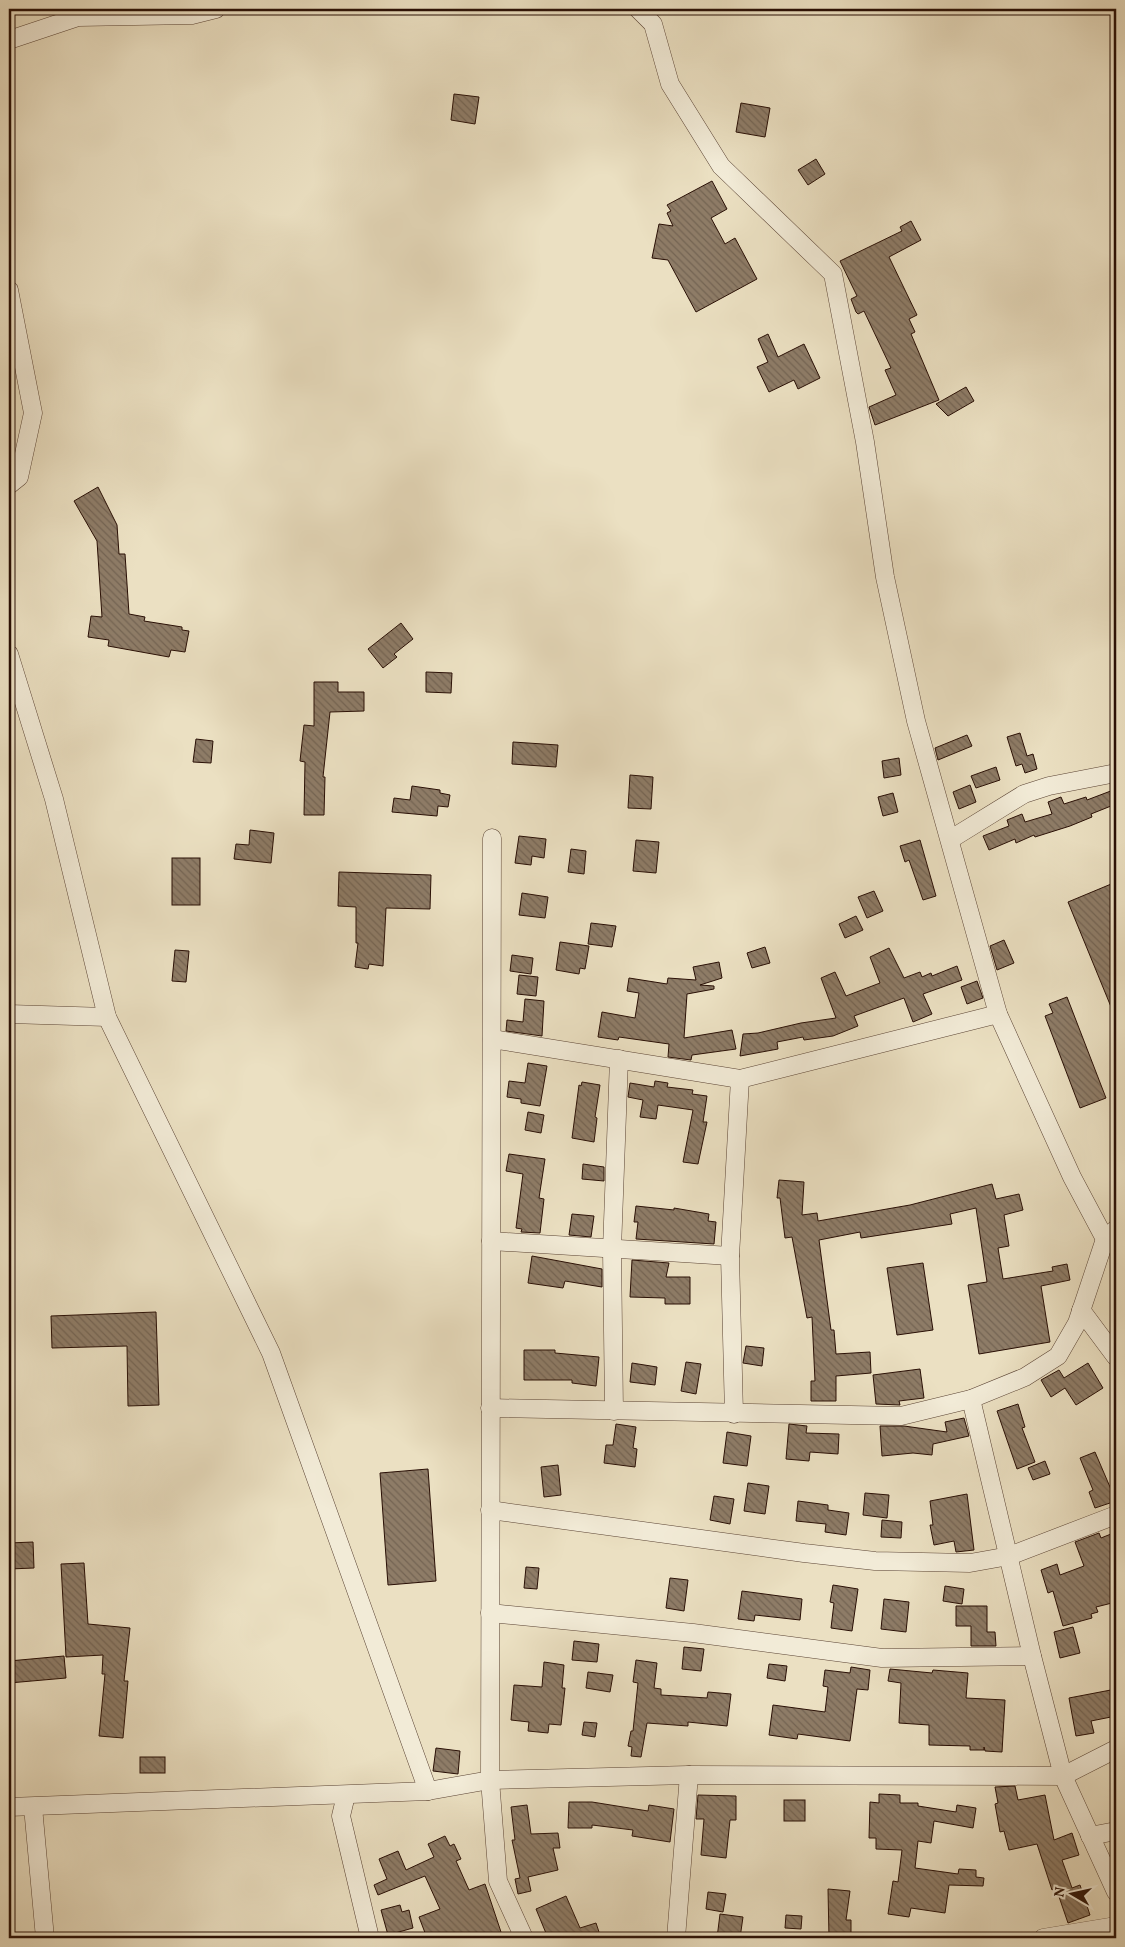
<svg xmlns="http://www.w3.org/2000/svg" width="1125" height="1947" font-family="Vollkorn,serif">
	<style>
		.building { fill: url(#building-back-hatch); stroke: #290f05 }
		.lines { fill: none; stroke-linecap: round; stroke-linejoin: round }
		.minor-casing { stroke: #5a4334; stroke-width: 19 }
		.minor { stroke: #f2ebd7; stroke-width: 18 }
	</style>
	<defs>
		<pattern id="building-back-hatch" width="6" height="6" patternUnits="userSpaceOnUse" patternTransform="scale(1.25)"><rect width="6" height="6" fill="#8e7c67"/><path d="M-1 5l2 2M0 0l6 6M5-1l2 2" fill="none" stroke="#746453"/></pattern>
	</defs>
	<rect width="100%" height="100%" fill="#ebe0c2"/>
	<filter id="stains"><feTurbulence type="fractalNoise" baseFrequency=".004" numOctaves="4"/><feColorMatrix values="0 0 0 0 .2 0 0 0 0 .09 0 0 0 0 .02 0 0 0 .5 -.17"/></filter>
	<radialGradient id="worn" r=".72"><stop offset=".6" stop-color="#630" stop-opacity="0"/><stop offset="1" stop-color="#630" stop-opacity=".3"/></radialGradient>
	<g class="building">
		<polygon points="454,94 479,97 475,124 451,120"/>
		<polygon points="741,103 770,108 765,137 736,132"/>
		<polygon points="816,159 825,174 808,185 798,170"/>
		<polygon points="712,181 727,209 711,218 725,244 735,238 757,279 696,312 668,260 652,258 659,224 673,226 667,213 671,211 667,205"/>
		<polygon points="911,221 921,240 889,257 917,315 909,319 915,332 911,334 939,400 875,425 869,407 896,395 885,370 891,368 864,311 858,314 856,312 851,299 857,296 840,261 902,231 900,227"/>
		<polygon points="768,334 778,357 804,344 820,378 798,389 794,380 769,392 757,367 768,362 758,339"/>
		<polygon points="966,387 974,401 948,416 936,404"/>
		<polygon points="98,487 117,525 119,554 125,554 129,614 145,617 144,621 182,627 182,630 189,631 185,652 171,650 169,657 108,646 109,640 88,637 91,616 102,617 97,541 74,501"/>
		<polygon points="401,623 413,639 394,654 397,657 383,668 368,649"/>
		<polygon points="426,672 452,673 451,693 426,692"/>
		<polygon points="314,682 338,682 338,692 364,692 364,711 330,712 323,777 325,777 324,815 304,815 305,762 300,761 304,725 314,726"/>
		<polygon points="1020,733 1027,756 1033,754 1037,769 1025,773 1022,764 1016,766 1007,737"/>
		<polygon points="967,735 972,746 938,760 935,748"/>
		<polygon points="196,739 213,741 211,763 193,762"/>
		<polygon points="513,742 558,745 556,767 512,764"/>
		<polygon points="899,758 901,775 884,778 882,761"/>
		<polygon points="996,767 1000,780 976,788 971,776"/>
		<polygon points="630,775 653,777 651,809 628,808"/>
		<polygon points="970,785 976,802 959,809 953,792"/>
		<polygon points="412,786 440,790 440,793 450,795 448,807 438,806 437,816 392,812 394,798 410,800"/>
		<polygon points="1116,789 1116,804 1091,814 1092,817 1070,826 1035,837 1034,835 1016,843 1015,839 989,850 983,836 1009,826 1007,820 1022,814 1025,822 1052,814 1048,802 1061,797 1064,804 1086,797 1087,800"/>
		<polygon points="893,793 898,812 883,816 878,797"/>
		<polygon points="250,830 274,833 271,863 234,859 236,844 249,845"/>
		<polygon points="519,836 546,839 544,858 532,856 531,865 515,863"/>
		<polygon points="636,840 659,842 656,873 633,871"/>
		<polygon points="920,840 936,896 923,900 909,860 905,862 900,846"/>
		<polygon points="571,849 586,851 584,874 568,872"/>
		<rect x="172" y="858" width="28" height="47"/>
		<polygon points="339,872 431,875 430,909 386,908 383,966 369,964 368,969 355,967 358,943 356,943 356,907 338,906"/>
		<polygon points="1116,882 1116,1019 1068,902"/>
		<polygon points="874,891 883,911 867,918 858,897"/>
		<polygon points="522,893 548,897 545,918 519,915"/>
		<polygon points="856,916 863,930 845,938 839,924"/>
		<polygon points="591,923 616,926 612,947 588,944"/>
		<polygon points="1004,940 1014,963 997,970 990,946"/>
		<polygon points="560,942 589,946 585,969 580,968 579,974 556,970"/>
		<polygon points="765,947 770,963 752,968 747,953"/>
		<polygon points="889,948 904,978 920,972 922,977 931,973 932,976 957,966 962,980 923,994 932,1014 913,1022 904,998 854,1016 858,1026 833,1036 804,1040 803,1037 777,1042 778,1049 740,1056 743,1034 758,1033 801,1023 836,1018 821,978 835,972 846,996 880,983 870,957"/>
		<polygon points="175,950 189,951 186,982 172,981"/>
		<polygon points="512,955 533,958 531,974 510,971"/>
		<polygon points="719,962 722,978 700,985 714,986 714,989 687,994 684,1038 732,1030 736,1049 692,1055 691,1060 668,1057 669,1044 619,1037 618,1040 598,1037 602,1012 635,1018 639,993 627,991 629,978 667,984 668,978 696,980 693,967"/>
		<polygon points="519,975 538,977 536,996 517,994"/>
		<polygon points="977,981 983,998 967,1004 961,987"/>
		<polygon points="1067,997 1106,1098 1080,1108 1045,1016 1053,1013 1049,1004"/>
		<polygon points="525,999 544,1001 542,1036 506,1031 507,1020 523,1022"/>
		<polygon points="528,1063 547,1066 540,1106 521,1103 521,1099 507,1097 509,1081 525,1083"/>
		<polygon points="655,1081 668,1083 667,1087 693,1090 692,1094 707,1096 703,1122 707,1122 698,1164 683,1162 693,1110 658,1105 656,1119 640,1117 643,1100 628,1097 630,1083 654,1087"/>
		<polygon points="582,1082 600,1085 595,1117 597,1118 594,1142 572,1138 579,1085 581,1086"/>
		<polygon points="528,1112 544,1115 541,1133 525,1130"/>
		<polygon points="509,1154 545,1159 539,1198 544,1199 540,1233 521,1232 522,1229 516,1228 523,1174 506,1171"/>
		<polygon points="583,1164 604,1167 604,1181 582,1179"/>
		<polygon points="779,1180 804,1182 802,1215 817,1213 818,1221 910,1205 992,1184 996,1199 1019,1194 1023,1210 1004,1215 1009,1246 998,1248 1003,1279 1053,1271 1052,1267 1067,1264 1070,1280 1041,1286 1050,1342 979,1354 968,1285 987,1282 976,1208 950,1214 952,1224 861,1238 860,1232 819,1240 831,1330 834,1330 836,1354 870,1352 871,1373 836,1376 836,1401 811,1401 811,1381 815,1381 812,1317 807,1318 792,1237 785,1238 780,1198 777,1198"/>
		<polygon points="636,1206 674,1210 674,1208 709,1214 708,1221 716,1222 714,1244 636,1239 638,1222 634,1222"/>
		<polygon points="572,1214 594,1216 591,1237 569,1235"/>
		<polygon points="532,1256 602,1269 602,1287 565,1281 563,1288 528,1283"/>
		<polygon points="632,1260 669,1263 666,1277 690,1277 690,1304 665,1304 665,1298 630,1297"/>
		<polygon points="923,1263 933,1330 897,1335 887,1268"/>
		<polygon points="156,1312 159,1405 128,1406 127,1346 52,1348 51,1316"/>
		<polygon points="746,1346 764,1348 762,1366 743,1363"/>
		<polygon points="524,1350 555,1350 555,1353 599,1357 596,1386 572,1383 572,1380 524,1380"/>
		<polygon points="686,1362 701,1364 696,1394 681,1391"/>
		<polygon points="632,1363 657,1367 655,1385 630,1382"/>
		<polygon points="1088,1363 1103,1388 1076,1405 1065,1388 1051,1397 1041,1380 1059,1370 1064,1378"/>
		<polygon points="920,1369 924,1398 899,1401 900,1405 876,1404 873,1375"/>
		<polygon points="1018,1404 1025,1427 1022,1428 1035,1462 1017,1469 997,1411"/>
		<polygon points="964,1418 969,1436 933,1444 932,1455 913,1453 882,1456 880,1426 904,1426 947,1432 945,1422"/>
		<polygon points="616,1424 636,1427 633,1448 637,1449 635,1467 604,1463 606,1445 613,1445"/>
		<polygon points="789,1424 807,1426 806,1433 839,1434 838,1454 810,1452 809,1461 786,1459"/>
		<polygon points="727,1432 751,1436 747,1466 723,1463"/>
		<polygon points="1095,1452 1116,1501 1095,1508 1089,1492 1093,1490 1080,1458"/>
		<polygon points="1045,1461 1050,1474 1033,1480 1028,1468"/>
		<polygon points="558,1465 561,1495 544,1497 541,1467"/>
		<polygon points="428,1469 436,1581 388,1585 380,1473"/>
		<polygon points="748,1483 769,1486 765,1514 744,1511"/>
		<polygon points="865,1493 889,1495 887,1518 863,1515"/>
		<polygon points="967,1494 974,1550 956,1552 954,1541 934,1545 930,1525 933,1525 930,1501"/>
		<polygon points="714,1496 734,1499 730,1524 710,1520"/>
		<polygon points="798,1501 828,1505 828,1510 849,1513 846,1535 825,1532 826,1524 796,1521"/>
		<polygon points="882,1520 902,1522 901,1538 881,1537"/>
		<polygon points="1116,1532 1116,1602 1096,1607 1098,1612 1091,1614 1092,1618 1063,1626 1053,1591 1048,1593 1041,1570 1057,1564 1060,1575 1084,1566 1075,1542 1099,1533 1101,1538"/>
		<polygon points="33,1542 34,1568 9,1569 9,1543"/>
		<polygon points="84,1563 88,1624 130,1628 124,1681 128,1681 123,1738 99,1736 105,1674 102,1674 103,1655 66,1657 61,1564"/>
		<polygon points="526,1567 539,1568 537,1589 524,1588"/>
		<polygon points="670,1578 688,1580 684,1611 666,1608"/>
		<polygon points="833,1585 858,1589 852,1631 831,1628 834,1603 830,1602"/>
		<polygon points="945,1586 964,1589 962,1604 943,1601"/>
		<polygon points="742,1591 802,1599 800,1620 755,1615 754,1621 738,1619"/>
		<polygon points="884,1599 909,1602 906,1632 881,1629"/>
		<polygon points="956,1606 987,1606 987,1632 995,1632 996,1646 971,1646 971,1626 956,1626"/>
		<polygon points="1073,1627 1080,1653 1060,1658 1054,1632"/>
		<polygon points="574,1641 599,1644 597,1662 572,1660"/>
		<polygon points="684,1647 704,1649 701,1671 682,1669"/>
		<polygon points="64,1656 66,1678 9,1683 9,1661"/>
		<polygon points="636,1660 657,1663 654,1688 661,1689 661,1695 707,1698 708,1692 731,1694 727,1726 688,1722 688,1726 647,1723 641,1757 631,1756 632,1747 628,1746 631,1731 633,1731 638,1683 633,1682"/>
		<polygon points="544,1662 564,1665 562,1688 565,1688 561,1725 549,1724 548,1733 528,1731 529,1722 511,1720 514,1685 542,1687"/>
		<polygon points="769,1664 787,1666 785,1681 767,1678"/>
		<polygon points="851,1667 870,1670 868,1690 857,1689 850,1741 798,1734 797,1739 769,1735 773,1705 825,1712 828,1687 823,1686 825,1670 850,1673"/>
		<polygon points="890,1669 932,1673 933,1670 968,1673 966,1698 1005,1700 1002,1752 985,1751 984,1747 984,1750 970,1750 970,1746 929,1745 929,1725 899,1723 901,1683 888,1681"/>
		<polygon points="588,1672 613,1675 610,1692 586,1688"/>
		<polygon points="1116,1689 1116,1716 1091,1721 1094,1733 1076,1736 1069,1698"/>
		<polygon points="584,1722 597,1723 595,1737 582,1735"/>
		<polygon points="436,1748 460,1751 458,1774 433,1771"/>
		<rect x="140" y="1757" width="25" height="16"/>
		<polygon points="1015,1786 1018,1800 1045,1795 1054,1840 1072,1833 1079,1855 1062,1860 1072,1888 1080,1885 1090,1915 1068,1923 1056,1888 1052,1890 1037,1844 1009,1850 1004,1831 1000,1832 995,1804 998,1803 995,1787"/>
		<polygon points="879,1794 900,1795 900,1803 918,1803 918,1806 956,1812 957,1805 976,1808 973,1828 934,1821 931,1843 918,1841 915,1868 958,1874 959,1869 976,1870 976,1877 984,1878 983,1886 949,1885 945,1913 911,1908 909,1917 888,1914 893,1881 898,1882 902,1850 876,1849 876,1838 869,1838 870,1802 879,1803"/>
		<polygon points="698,1795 736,1796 736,1820 730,1820 726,1858 701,1855 704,1819 696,1819"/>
		<rect x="784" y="1800" width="21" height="21"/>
		<polygon points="569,1802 592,1802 648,1811 649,1805 674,1809 670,1842 632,1836 633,1830 592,1825 592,1828 568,1828"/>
		<polygon points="527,1805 531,1834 558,1833 560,1848 553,1848 558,1870 528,1877 531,1891 518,1894 515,1879 520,1878 512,1840 515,1840 511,1807"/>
		<polygon points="445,1836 450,1846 454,1844 461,1859 456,1861 469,1890 485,1884 502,1935 493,1938 427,1938 419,1917 440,1909 425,1876 378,1895 374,1885 387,1879 379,1859 398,1851 406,1870 434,1857 428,1844"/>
		<polygon points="828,1889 850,1891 846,1920 851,1920 851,1938 829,1938"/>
		<polygon points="708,1892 726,1894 723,1912 706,1909"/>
		<polygon points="566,1896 580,1928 596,1923 601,1938 548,1938 536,1909"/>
		<polygon points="400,1905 402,1912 409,1910 413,1928 388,1935 381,1910"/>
		<polygon points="720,1914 743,1917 740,1938 717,1938"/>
		<polygon points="786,1915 802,1916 801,1929 785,1928"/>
	</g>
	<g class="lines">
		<g class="minor-casing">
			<g id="minor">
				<polyline points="638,9 653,24 670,84 721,166 833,274 865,442 885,577 916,721 998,1014 1072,1177 1105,1239"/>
				<polyline points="9,40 78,17 192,15 216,9"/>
				<polyline points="9,290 33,413 19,477 9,485"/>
				<polyline points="9,654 54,799 107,1017 271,1353 428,1791"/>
				<polyline points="492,838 490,1780 498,1881 524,1938"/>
				<polyline points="951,839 1024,794 1049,786 1116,773"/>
				<polyline points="9,1014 107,1017"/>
				<polyline points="492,1039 740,1079 998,1014"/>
				<polyline points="491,1241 730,1256"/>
				<polyline points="1081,1310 1116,1357"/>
				<polyline points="971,1399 1032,1656 1063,1776 1116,1892"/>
				<polyline points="490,1408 901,1416 971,1399 1025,1377 1058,1356 1077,1323 1105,1239 1116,1229"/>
				<polyline points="614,1411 612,1249 619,1059"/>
				<polyline points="734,1414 730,1256 740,1079"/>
				<polyline points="490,1510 804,1553 875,1561 970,1563 1009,1556 1116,1515"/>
				<polyline points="490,1613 693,1633 882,1658 1032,1656"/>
				<polyline points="346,1795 341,1816 370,1938"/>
				<polyline points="9,1807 428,1791 490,1780 689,1775 1063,1776 1116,1749"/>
				<polyline points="33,1807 45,1938"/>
				<polyline points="1090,1836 1116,1831"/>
				<polyline points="676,1938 689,1775"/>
				<polyline points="1043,1938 1116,1926"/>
			</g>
		</g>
		<use href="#minor" class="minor"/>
	</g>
	<rect width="1125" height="1947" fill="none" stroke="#ebe0c2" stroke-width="30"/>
	<rect x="10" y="10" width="1105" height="1927" fill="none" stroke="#290f05" stroke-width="2.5"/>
	<rect x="15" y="15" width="1095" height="1917" fill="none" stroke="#290f05"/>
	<g transform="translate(1072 1894) rotate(279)" stroke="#f2ebd7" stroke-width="4" paint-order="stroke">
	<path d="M0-4L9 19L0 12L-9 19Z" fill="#290f05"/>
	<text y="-8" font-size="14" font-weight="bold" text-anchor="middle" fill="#290f05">N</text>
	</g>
	<rect width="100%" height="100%" filter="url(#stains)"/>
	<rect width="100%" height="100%" fill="url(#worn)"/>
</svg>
